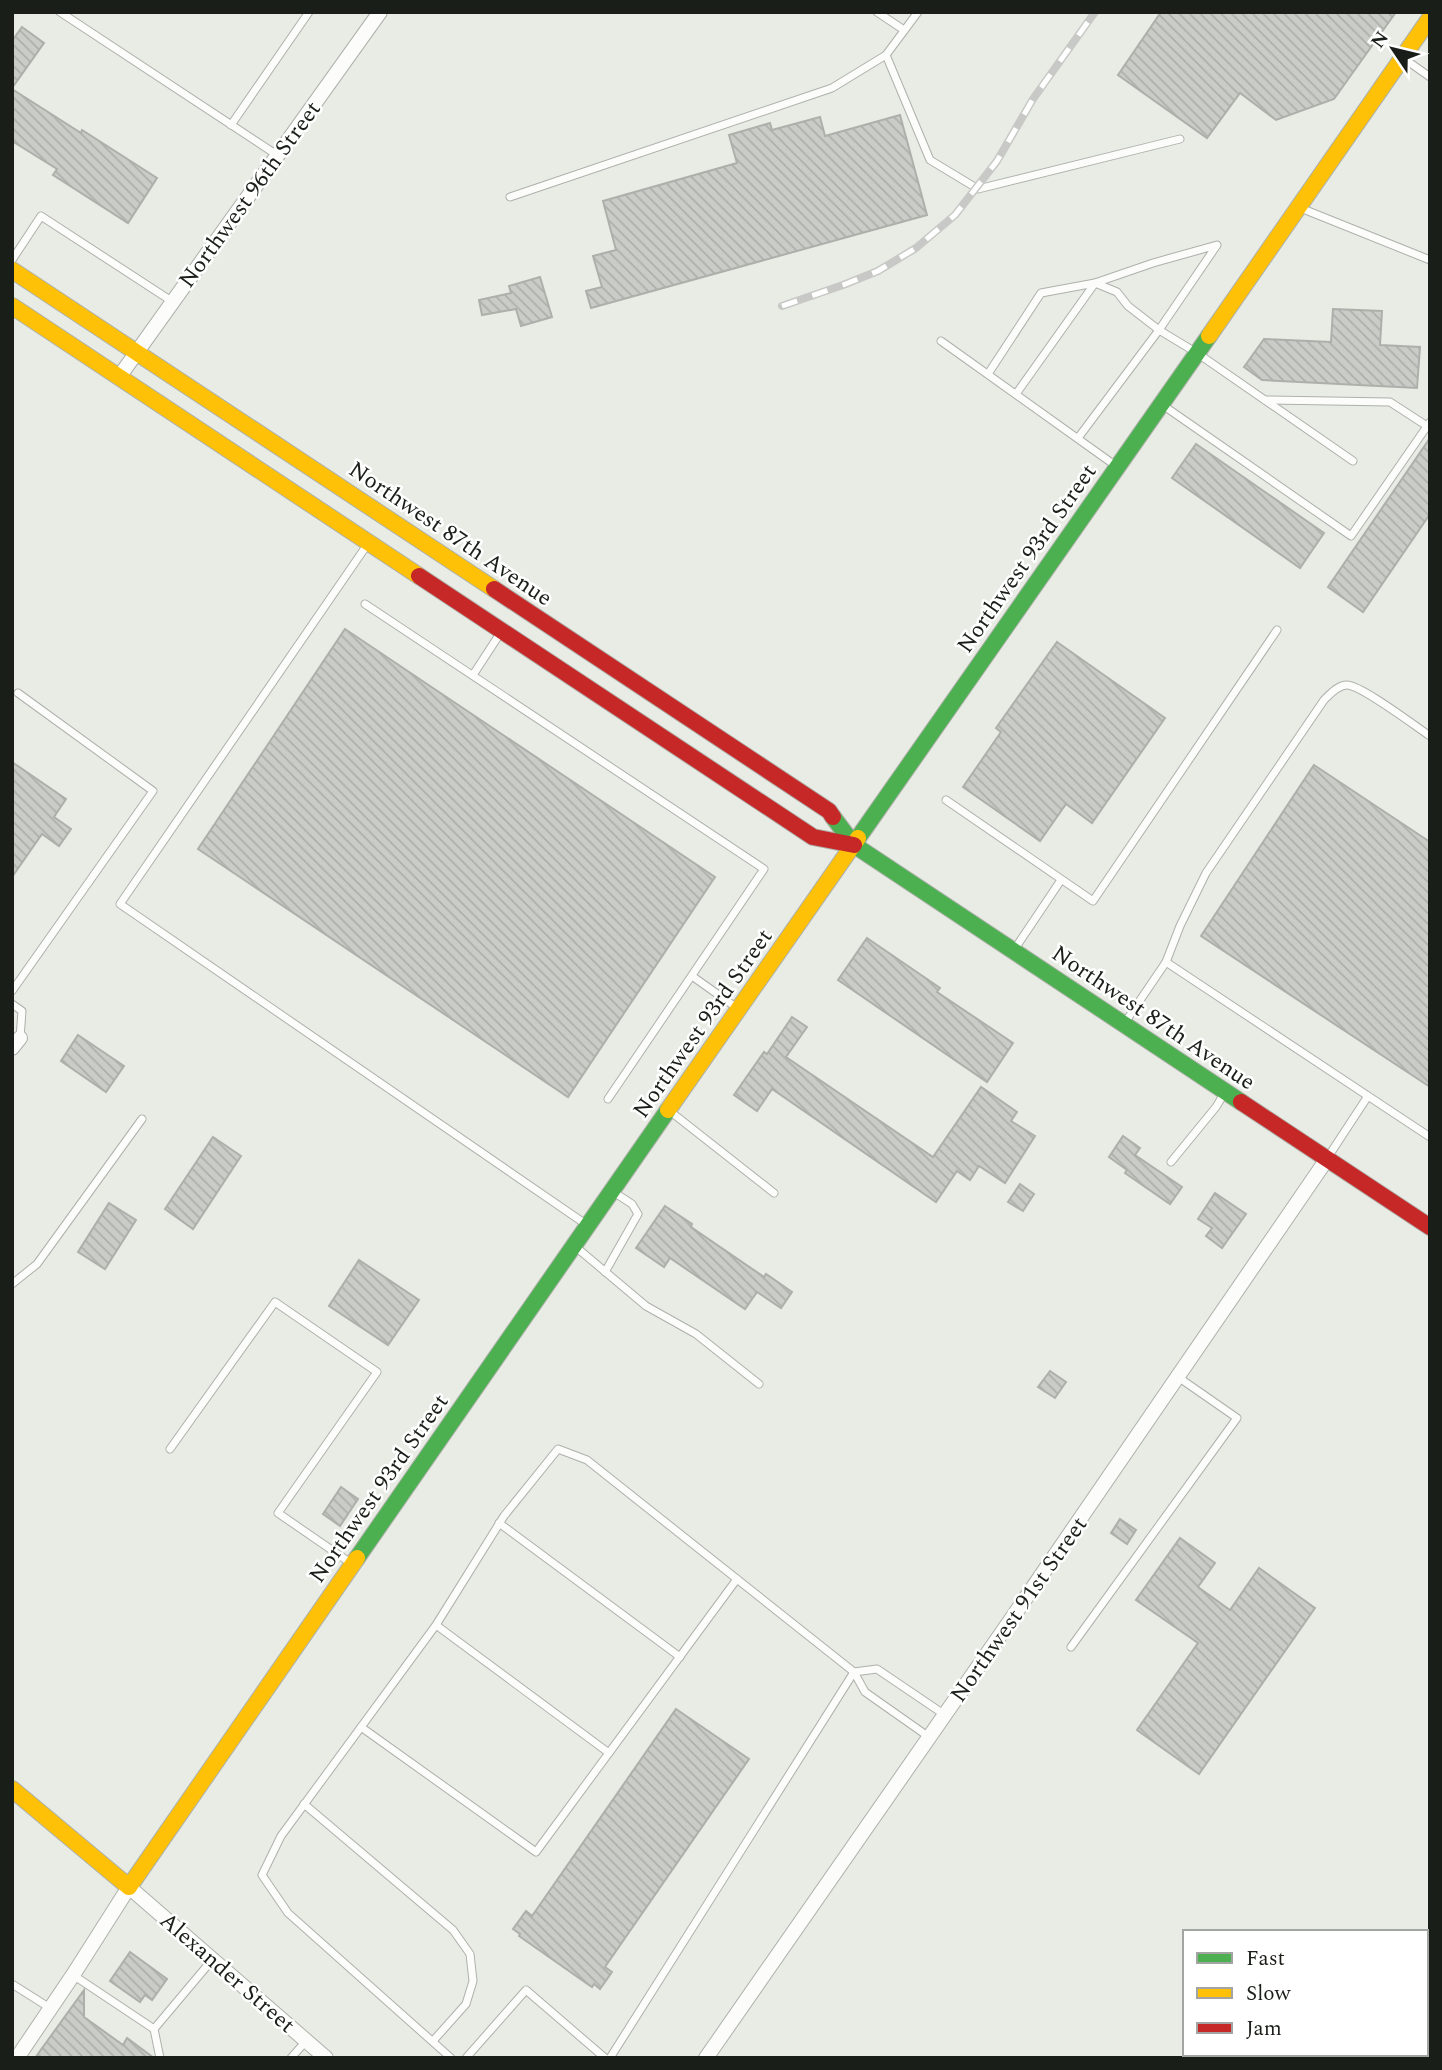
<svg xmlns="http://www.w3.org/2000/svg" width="1442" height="2070" font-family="Spectral,serif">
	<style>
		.building { fill: url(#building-back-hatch); stroke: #adb0aa; stroke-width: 2 }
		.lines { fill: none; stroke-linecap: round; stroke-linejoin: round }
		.lane-casing { stroke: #aeb1ab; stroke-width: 9 }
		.street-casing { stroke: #aeb1ab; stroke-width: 16 }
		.fast-casing { stroke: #aeb1ab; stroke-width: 18 }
		.slow-casing { stroke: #aeb1ab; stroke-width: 18 }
		.jam-casing { stroke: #aeb1ab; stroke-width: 18 }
		.lane { stroke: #fcfcfb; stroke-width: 7 }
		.street { stroke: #fcfcfb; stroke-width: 14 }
		.fast { stroke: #4caf50; stroke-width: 16 }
		.slow { stroke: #ffc107; stroke-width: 16 }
		.jam { stroke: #c62828; stroke-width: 16 }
		.rail-casing { stroke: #c8c9c6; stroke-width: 8 }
		.rail { stroke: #fff; stroke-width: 5; stroke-dasharray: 16; stroke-linecap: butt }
		.labels { text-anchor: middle; stroke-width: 5; stroke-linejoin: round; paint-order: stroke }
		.street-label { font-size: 23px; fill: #1a1e18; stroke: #fff }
	</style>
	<defs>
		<pattern id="building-back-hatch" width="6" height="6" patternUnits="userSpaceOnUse" patternTransform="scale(1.75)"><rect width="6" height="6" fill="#cacdc7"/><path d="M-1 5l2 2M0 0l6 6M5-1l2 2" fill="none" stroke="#adb0aa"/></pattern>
	</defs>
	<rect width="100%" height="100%" fill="#e8ece4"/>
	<g class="building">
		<polygon points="1161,12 1396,12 1334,99 1276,120 1240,93 1207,138 1118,75"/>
		<polygon points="22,27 44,43 12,88 12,41"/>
		<polygon points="12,89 81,133 82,130 157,178 128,223 53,175 57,169 12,141"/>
		<polygon points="900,115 927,215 591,308 586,291 602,287 593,256 616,250 603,201 737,163 729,135 770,123 772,130 820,117 825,136"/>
		<polygon points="540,277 552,317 521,326 516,309 482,315 479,300 511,293 509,286"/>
		<polygon points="1333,309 1382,311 1380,345 1420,347 1417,388 1262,380 1244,367 1264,339 1331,342"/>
		<polygon points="1430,438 1430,514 1363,612 1328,587"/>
		<polygon points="1196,444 1324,533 1300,568 1172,478"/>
		<polygon points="345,629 715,877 568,1097 198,849"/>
		<polygon points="1057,642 1165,718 1092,823 1066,804 1040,841 963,787 1001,732 996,728"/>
		<polygon points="12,762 66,799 54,817 71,829 59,846 42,834 12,877"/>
		<polygon points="1314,765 1430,842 1430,1087 1201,936"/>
		<polygon points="867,938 940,988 937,992 1013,1043 987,1082 838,980"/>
		<polygon points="792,1017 807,1027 786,1057 933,1157 981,1087 1017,1112 1011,1121 1035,1136 1005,1183 979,1166 970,1180 957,1171 936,1202 772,1089 757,1111 734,1095 764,1052 767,1054"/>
		<polygon points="78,1035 124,1066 106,1092 61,1061"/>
		<polygon points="1123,1136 1140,1148 1135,1155 1182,1187 1170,1204 1125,1173 1127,1170 1109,1157"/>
		<polygon points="213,1137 241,1156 193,1229 165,1209"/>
		<polygon points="1020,1184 1034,1194 1023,1211 1008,1202"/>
		<polygon points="1215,1193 1246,1214 1222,1248 1206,1236 1212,1228 1198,1219"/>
		<polygon points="109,1203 136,1220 105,1269 78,1252"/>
		<polygon points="665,1206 692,1224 691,1227 764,1277 766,1274 792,1292 781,1308 757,1292 745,1309 670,1258 664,1267 636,1248"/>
		<polygon points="359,1260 419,1300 388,1345 329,1306"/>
		<polygon points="1050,1371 1066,1382 1055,1398 1038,1387"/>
		<polygon points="341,1487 358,1499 340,1526 323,1514"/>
		<polygon points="1120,1519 1136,1530 1127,1544 1111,1533"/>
		<polygon points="1180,1538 1215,1563 1198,1587 1230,1610 1259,1568 1315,1608 1199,1774 1137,1730 1198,1643 1136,1600"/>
		<polygon points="676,1709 749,1759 605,1967 612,1972 600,1989 594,1984 592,1987 519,1936 520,1934 513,1929 526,1911 532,1916"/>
		<polygon points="130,1952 167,1979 152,2000 145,1995 140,2002 110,1981"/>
		<polygon points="84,1990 84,2017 123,2045 127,2038 154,2058 35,2058"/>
	</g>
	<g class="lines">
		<g class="lane-casing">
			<g id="lane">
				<polyline points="60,12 277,155"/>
				<polyline points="877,12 904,30"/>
				<polyline points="886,55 930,160 978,189 1180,139"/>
				<polyline points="1406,60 1430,77"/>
				<polyline points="231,125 309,12"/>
				<polyline points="510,197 832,88 886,55 918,12"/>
				<polyline points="1303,209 1430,260"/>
				<polyline points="12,260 41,216 173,302"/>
				<polyline points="941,341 1116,466"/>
				<polyline points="988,374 1041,293 1095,283 1153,263 1217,245 1159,330 1078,438"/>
				<polyline points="1016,394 1095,283 1117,292 1128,306 1159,330 1197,353 1353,461"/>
				<polyline points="1265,400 1390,402 1427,426"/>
				<polyline points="1164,406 1351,536 1430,422"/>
				<polyline points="367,545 120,904 587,1225"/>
				<polyline points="365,604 764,869 608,1099"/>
				<polyline points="473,675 501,632"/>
				<polyline points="946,800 1093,901 1277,630"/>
				<polyline points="1014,950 1061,880"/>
				<path d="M1166 962 1180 926 1206 873 1324 700C1330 694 1338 685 1347 685 1361 685 1415 726 1430 736"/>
				<polyline points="692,976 737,1008"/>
				<polyline points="12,991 153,791 18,693"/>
				<polyline points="12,1004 22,1011 20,1038"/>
				<polyline points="1126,1021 1166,962 1368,1096"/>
				<polyline points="671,1112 774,1193"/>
				<polyline points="1328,1157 1368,1096 1430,1137"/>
				<polyline points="1171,1162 1216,1107 1225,1092"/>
				<polyline points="577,1248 646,1306 696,1334 759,1384"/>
				<polyline points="605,1272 638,1214 632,1204 615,1193"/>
				<polyline points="12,1284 37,1264 142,1119"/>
				<polyline points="170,1449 275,1302 377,1372 278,1513 352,1564"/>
				<polyline points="499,1523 680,1657"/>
				<polyline points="436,1625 609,1753"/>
				<polyline points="1071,1647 1237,1418 1178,1377"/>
				<polyline points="361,1727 536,1852 737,1579"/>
				<polyline points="304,1804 453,1930 470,1954 473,1981 466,2004 433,2041"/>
				<polyline points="73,1975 154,2029 160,2058"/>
				<polyline points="12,1984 50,2008"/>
				<polyline points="1426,2004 1430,1999"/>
				<polyline points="154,2029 212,1960"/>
				<polyline points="291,2058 306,2041"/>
				<polyline points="451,2058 288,1913 262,1875 281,1836 436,1625 504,1516 558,1449 587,1460 854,1672 865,1692 929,1737"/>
				<polyline points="466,2058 526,1990 605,2058"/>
				<polyline points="610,2058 854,1672 877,1669 945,1715"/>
				<polyline points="1389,2058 1391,2054"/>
			</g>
		</g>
		<g class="street-casing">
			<g id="street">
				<polyline points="119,377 380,12"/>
				<polyline points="12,1048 20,1038"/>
				<polyline points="17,2058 73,1975 129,1887 326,2058"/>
				<polyline points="706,2058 1010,1621 1327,1159"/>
			</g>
		</g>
		<g class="fast-casing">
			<g id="fast">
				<polyline points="833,817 854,845 1241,1102"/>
				<polyline points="858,838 1209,336"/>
				<polyline points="357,1558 668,1110"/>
			</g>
		</g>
		<g class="slow-casing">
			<g id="slow">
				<polyline points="12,270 494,589"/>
				<polyline points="12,306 419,576"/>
				<polyline points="1209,336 1430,18"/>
				<polyline points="668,1110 858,838"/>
				<polyline points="12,1789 129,1887 357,1558"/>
			</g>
		</g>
		<g class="jam-casing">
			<g id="jam">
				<polyline points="419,576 813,837 854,845"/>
				<polyline points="494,589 829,811 833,817"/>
				<polyline points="1241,1102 1430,1227"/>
			</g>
		</g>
		<use href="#lane" class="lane"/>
		<use href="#street" class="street"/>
		<use href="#fast" class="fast"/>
		<use href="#slow" class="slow"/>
		<use href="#jam" class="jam"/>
		<g class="rail-casing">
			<polyline id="rail" points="782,306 843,285 878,271 916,248 955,215 997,161 1033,99 1095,12"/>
		</g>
		<use href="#rail" class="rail"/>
	</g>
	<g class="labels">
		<g class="street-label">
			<text transform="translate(249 194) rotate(-54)" y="8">Northwest 96th Street</text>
			<text transform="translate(451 533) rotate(34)" y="8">Northwest 87th Avenue</text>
			<text transform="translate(1026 558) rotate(-55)" y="8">Northwest 93rd Street</text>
			<text transform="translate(1154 1017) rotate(34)" y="8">Northwest 87th Avenue</text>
			<text transform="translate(702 1023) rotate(-55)" y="8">Northwest 93rd Street</text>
			<text transform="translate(378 1488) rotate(-55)" y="8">Northwest 93rd Street</text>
			<text transform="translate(1018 1609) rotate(-55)" y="8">Northwest 91st Street</text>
			<text transform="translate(228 1972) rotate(41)" y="8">Alexander Street</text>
		</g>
	</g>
	<rect width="1442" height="2070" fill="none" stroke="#1a1e18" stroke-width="28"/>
	<rect x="1183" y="1930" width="245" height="126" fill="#ffffff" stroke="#a3a5a3" stroke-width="2"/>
	<rect x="1197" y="1953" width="35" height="10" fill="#4caf50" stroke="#a3a5a3" stroke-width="2"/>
	<text x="1246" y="1965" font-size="21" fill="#1a1e18">Fast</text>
	<rect x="1197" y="1988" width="35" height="10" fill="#ffc107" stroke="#a3a5a3" stroke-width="2"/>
	<text x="1246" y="2000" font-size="21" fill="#1a1e18">Slow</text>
	<rect x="1197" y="2023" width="35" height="10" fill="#c62828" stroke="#a3a5a3" stroke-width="2"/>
	<text x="1246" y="2035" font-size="21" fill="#1a1e18">Jam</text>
	<g transform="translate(1393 49) rotate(305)" stroke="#ffffff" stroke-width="5" paint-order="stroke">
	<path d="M0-5L12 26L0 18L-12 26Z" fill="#1a1e18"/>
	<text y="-10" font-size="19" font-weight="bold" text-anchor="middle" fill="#1a1e18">N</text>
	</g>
</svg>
